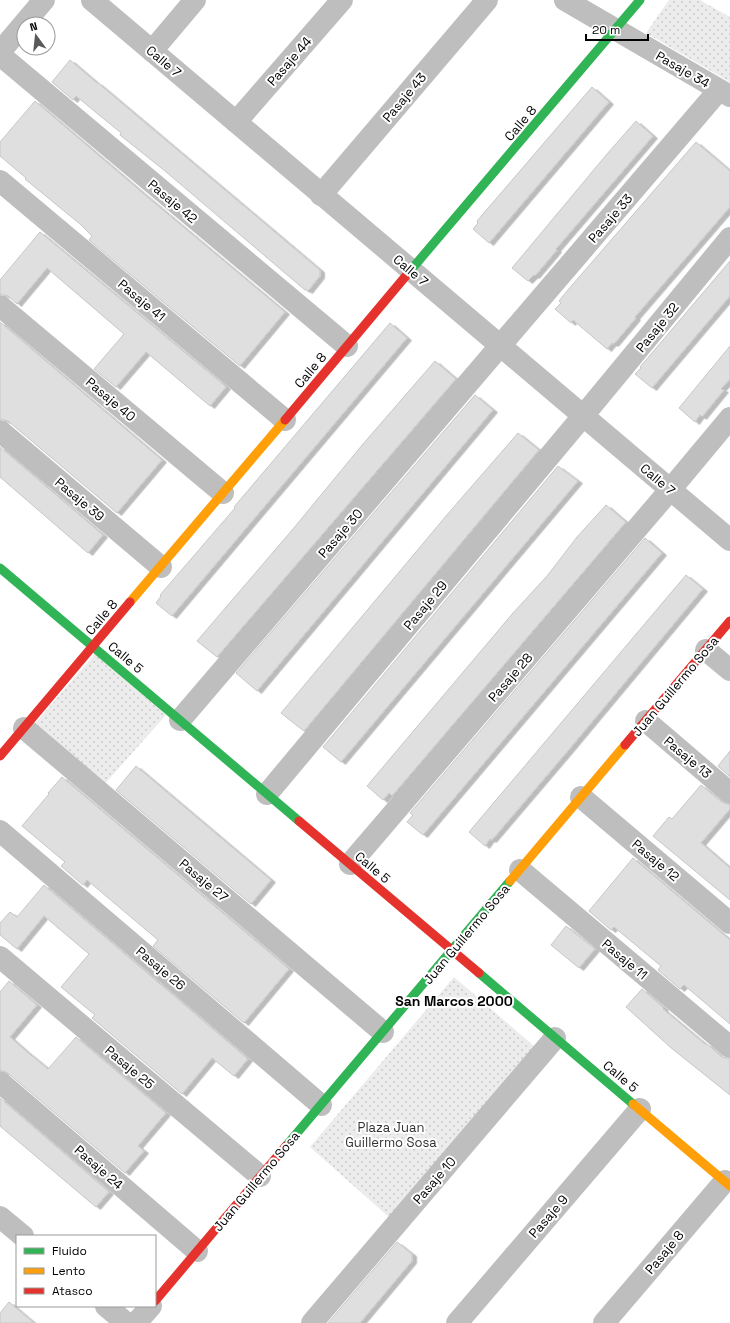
<svg xmlns="http://www.w3.org/2000/svg" width="730" height="1323" font-family="'Space Grotesk',sans-serif">
	<style>
		.park { fill: url(#park-dots) }
		.building { fill: #dfdfdf; stroke: #c7c7c7; filter: url(#shadow) }
		.lines { fill: none; stroke-linecap: round; stroke-linejoin: round }
		.street { stroke: #bebebe; stroke-width: 22 }
		.fast { stroke: #30b455; stroke-width: 9 }
		.slow { stroke: #ff9f0a; stroke-width: 9 }
		.jam { stroke: #e5322d; stroke-width: 9 }
		.labels { text-anchor: middle; stroke-width: 4; stroke-linejoin: round; paint-order: stroke }
		.street-label { font-size: 13px; fill: #000; stroke: #fff }
		.park-label { font-size: 13px; fill: #333; stroke: #fff }
		.neighbourhood-label { font-size: 14px; font-weight: bold; fill: #000; stroke: #fff }
	</style>
	<defs>
		<pattern id="park-dots" width="8" height="8" patternUnits="userSpaceOnUse"><rect width="8" height="8" fill="#ececec"/><path d="M2 2h.1M6 6h.1" fill="none" stroke="#c9c9c9" stroke-width="1.8" stroke-linecap="round"/></pattern>
		<filter id="shadow"><feDropShadow dx="4.5" dy="2.5" stdDeviation="0" flood-color="#0004"/></filter>
	</defs>
	<rect width="100%" height="100%" fill="#fff"/>
	<g class="park">
		<polygon points="669,0 700,0 730,17 730,82 646,33"/>
		<polygon points="95,654 166,715 101,788 31,728"/>
		<polygon points="454,977 535,1047 391,1219 310,1147"/>
	</g>
	<g class="building">
		<polygon points="70,60 97,83 98,83 320,270 320,276 308,291 305,289 305,290 165,171 120,135 121,133 76,96 73,100 52,82"/>
		<polygon points="592,87 609,102 489,243 473,229 478,223 477,221"/>
		<polygon points="35,101 144,194 285,312 240,366 89,240 92,236 80,224 25,179 26,178 0,156 0,142"/>
		<polygon points="636,121 653,136 556,249 557,250 535,276 534,275 528,281 512,268 607,154"/>
		<polygon points="696,142 730,171 730,207 635,317 636,318 614,344 612,343 607,349 573,320 571,323 555,309 561,303 559,301 567,291"/>
		<polygon points="40,232 224,385 226,387 210,406 146,352 116,387 94,369 124,334 47,268 17,304 8,296 0,294 0,280"/>
		<polygon points="730,261 730,296 652,388 635,374 641,368 640,367"/>
		<polygon points="0,322 162,460 117,513 8,421 0,419"/>
		<polygon points="390,323 407,338 172,616 156,603 161,596 160,595 235,508 234,507"/>
		<polygon points="730,346 730,379 721,389 724,390 702,417 700,415 695,422 679,408"/>
		<polygon points="435,361 456,379 217,657 197,641 293,529 363,444"/>
		<polygon points="475,395 493,410 257,691 236,673"/>
		<polygon points="518,433 539,450 304,731 300,728 281,713 446,516"/>
		<polygon points="0,447 103,535 88,553 0,477"/>
		<polygon points="558,466 578,481 341,762 323,747"/>
		<polygon points="606,505 626,522 392,796 389,793 383,800 367,786 513,613 547,576 577,537"/>
		<polygon points="645,538 662,553 423,835 407,822 413,815 410,813"/>
		<polygon points="686,575 703,589 567,752 492,840 490,839 485,846 469,832"/>
		<polygon points="730,751 730,777 718,766"/>
		<polygon points="136,766 271,880 251,904 116,790"/>
		<polygon points="62,777 289,969 244,1023 153,946 158,940 87,880 83,885 61,866 65,862 22,826 49,794 48,793"/>
		<polygon points="701,785 722,802 730,805 730,809 701,843 730,868 730,900 653,836 669,817 672,819"/>
		<polygon points="633,858 730,940 730,1024 684,985 680,989 658,970 661,966 614,927 611,930 589,911"/>
		<polygon points="44,885 248,1059 234,1076 212,1058 182,1094 92,1018 95,1015 61,987 89,954 44,916 17,949 0,935 0,923 10,912 17,917"/>
		<polygon points="566,926 595,949 579,968 551,945"/>
		<polygon points="9,981 37,1005 10,1037 26,1051 48,1069 76,1037 166,1113 138,1146 144,1151 125,1173 8,1073 0,1070 0,992"/>
		<polygon points="642,989 664,1008 663,1009 705,1044 707,1044 722,1057 730,1059 730,1095 670,1047 626,1007"/>
		<polygon points="0,1098 109,1192 96,1207 0,1126"/>
		<polygon points="397,1242 412,1254 412,1261 360,1323 328,1323"/>
		<polygon points="9,1302 34,1323 0,1323 0,1313"/>
	</g>
	<g class="lines">
		<g class="street">
			<polyline points="92,0 730,540"/>
			<polyline points="565,0 730,96"/>
			<polyline points="152,51 195,0"/>
			<polyline points="0,52 44,0"/>
			<polyline points="0,55 347,346"/>
			<polyline points="236,122 342,0"/>
			<polyline points="0,181 285,420"/>
			<polyline points="321,195 487,0"/>
			<polyline points="0,306 223,493"/>
			<polyline points="0,431 161,567"/>
			<polyline points="706,650 730,670"/>
			<polyline points="180,720 719,90"/>
			<polyline points="646,721 730,793"/>
			<polyline points="24,728 383,1032"/>
			<polyline points="267,794 583,416 730,238"/>
			<polyline points="581,797 730,923"/>
			<polyline points="0,831 321,1105"/>
			<polyline points="350,864 670,490 730,418"/>
			<polyline points="520,870 730,1047"/>
			<polyline points="0,957 260,1176"/>
			<polyline points="0,1082 197,1251"/>
			<polyline points="0,1217 23,1236"/>
			<polyline points="106,1306 126,1323"/>
			<polyline points="136,1323 151,1306"/>
			<polyline points="312,1323 555,1038"/>
			<polyline points="457,1323 640,1109"/>
			<polyline points="604,1323 725,1181"/>
		</g>
		<g class="fast">
			<polyline points="410,271 640,0"/>
			<polyline points="0,568 299,821"/>
			<polyline points="479,973 633,1104"/>
			<polyline points="286,1146 510,881"/>
		</g>
		<g class="slow">
			<polyline points="130,602 285,420"/>
			<polyline points="510,881 625,745"/>
			<polyline points="633,1104 730,1186"/>
		</g>
		<g class="jam">
			<polyline points="285,420 410,271"/>
			<polyline points="625,745 730,621"/>
			<polyline points="0,756 130,602"/>
			<polyline points="299,821 479,973"/>
			<polyline points="155,1301 286,1146"/>
		</g>
	</g>
	<g class="labels">
		<g class="street-label">
			<text transform="translate(164 61) rotate(40)" y="5">Calle 7</text>
			<text transform="translate(289 61) rotate(-49)" y="5">Pasaje 44</text>
			<text transform="translate(683 69) rotate(30)" y="5">Pasaje 34</text>
			<text transform="translate(404 97) rotate(-50)" y="5">Pasaje 43</text>
			<text transform="translate(520 123) rotate(-50)" y="5">Calle 8</text>
			<text transform="translate(173 201) rotate(40)" y="5">Pasaje 42</text>
			<text transform="translate(610 218) rotate(-49)" y="5">Pasaje 33</text>
			<text transform="translate(411 270) rotate(40)" y="5">Calle 7</text>
			<text transform="translate(142 300) rotate(40)" y="5">Pasaje 41</text>
			<text transform="translate(657 327) rotate(-51)" y="5">Pasaje 32</text>
			<text transform="translate(310 370) rotate(-50)" y="5">Calle 8</text>
			<text transform="translate(111 399) rotate(40)" y="5">Pasaje 40</text>
			<text transform="translate(658 479) rotate(40)" y="5">Calle 7</text>
			<text transform="translate(80 499) rotate(40)" y="5">Pasaje 39</text>
			<text transform="translate(340 533) rotate(-49)" y="5">Pasaje 30</text>
			<text transform="translate(425 605) rotate(-50)" y="5">Pasaje 29</text>
			<text transform="translate(101 617) rotate(-50)" y="5">Calle 8</text>
			<text transform="translate(126 657) rotate(40)" y="5">Calle 5</text>
			<text transform="translate(510 677) rotate(-49)" y="5">Pasaje 28</text>
			<text transform="translate(675 686) rotate(-50)" y="5">Juan Guillermo Sosa</text>
			<text transform="translate(688 757) rotate(40)" y="5">Pasaje 13</text>
			<text transform="translate(656 860) rotate(40)" y="5">Pasaje 12</text>
			<text transform="translate(373 867) rotate(40)" y="5">Calle 5</text>
			<text transform="translate(204 880) rotate(40)" y="5">Pasaje 27</text>
			<text transform="translate(466 934) rotate(-50)" y="5">Juan Guillermo Sosa</text>
			<text transform="translate(625 959) rotate(40)" y="5">Pasaje 11</text>
			<text transform="translate(161 968) rotate(40)" y="5">Pasaje 26</text>
			<text transform="translate(130 1067) rotate(40)" y="5">Pasaje 25</text>
			<text transform="translate(621 1076) rotate(40)" y="5">Calle 5</text>
			<text transform="translate(99 1167) rotate(41)" y="5">Pasaje 24</text>
			<text transform="translate(434 1180) rotate(-49)" y="5">Pasaje 10</text>
			<text transform="translate(256 1181) rotate(-50)" y="5">Juan Guillermo Sosa</text>
			<text transform="translate(548 1216) rotate(-49)" y="5">Pasaje 9</text>
			<text transform="translate(664 1252) rotate(-50)" y="5">Pasaje 8</text>
		</g>
		<g class="park-label">
			<text x="391" y="1132">Plaza Juan<tspan x="391" dy="15">Guillermo Sosa</tspan></text>
		</g>
		<g class="neighbourhood-label">
			<text x="454" y="1006">San Marcos 2000</text>
		</g>
	</g>
	<rect x="16" y="1235" width="140" height="72" fill="#ffffff" stroke="#999999"/>
	<rect x="24" y="1248" width="20" height="6" fill="#30b455" stroke="#999999"/>
	<text x="52" y="1255" font-size="12" fill="#000000">Fluido</text>
	<rect x="24" y="1268" width="20" height="6" fill="#ff9f0a" stroke="#999999"/>
	<text x="52" y="1275" font-size="12" fill="#000000">Lento</text>
	<rect x="24" y="1288" width="20" height="6" fill="#e5322d" stroke="#999999"/>
	<text x="52" y="1295" font-size="12" fill="#000000">Atasco</text>
	<g transform="translate(36 36) rotate(345)"><circle r="19" fill="#ffffff" stroke="#999999"/>
	<path d="M0-3L7 15L0 10L-7 15Z" fill="#595959"/>
	<text y="-6" font-size="11" font-weight="bold" text-anchor="middle" fill="#000000">N</text>
	</g>
	<path d="M586 34v6h62v-6" fill="none" stroke="#000000" stroke-width="2"/>
	<text x="592" y="34" font-size="12" fill="#000000" stroke="#ffffff" stroke-width="3" paint-order="stroke">20 m</text>
</svg>
